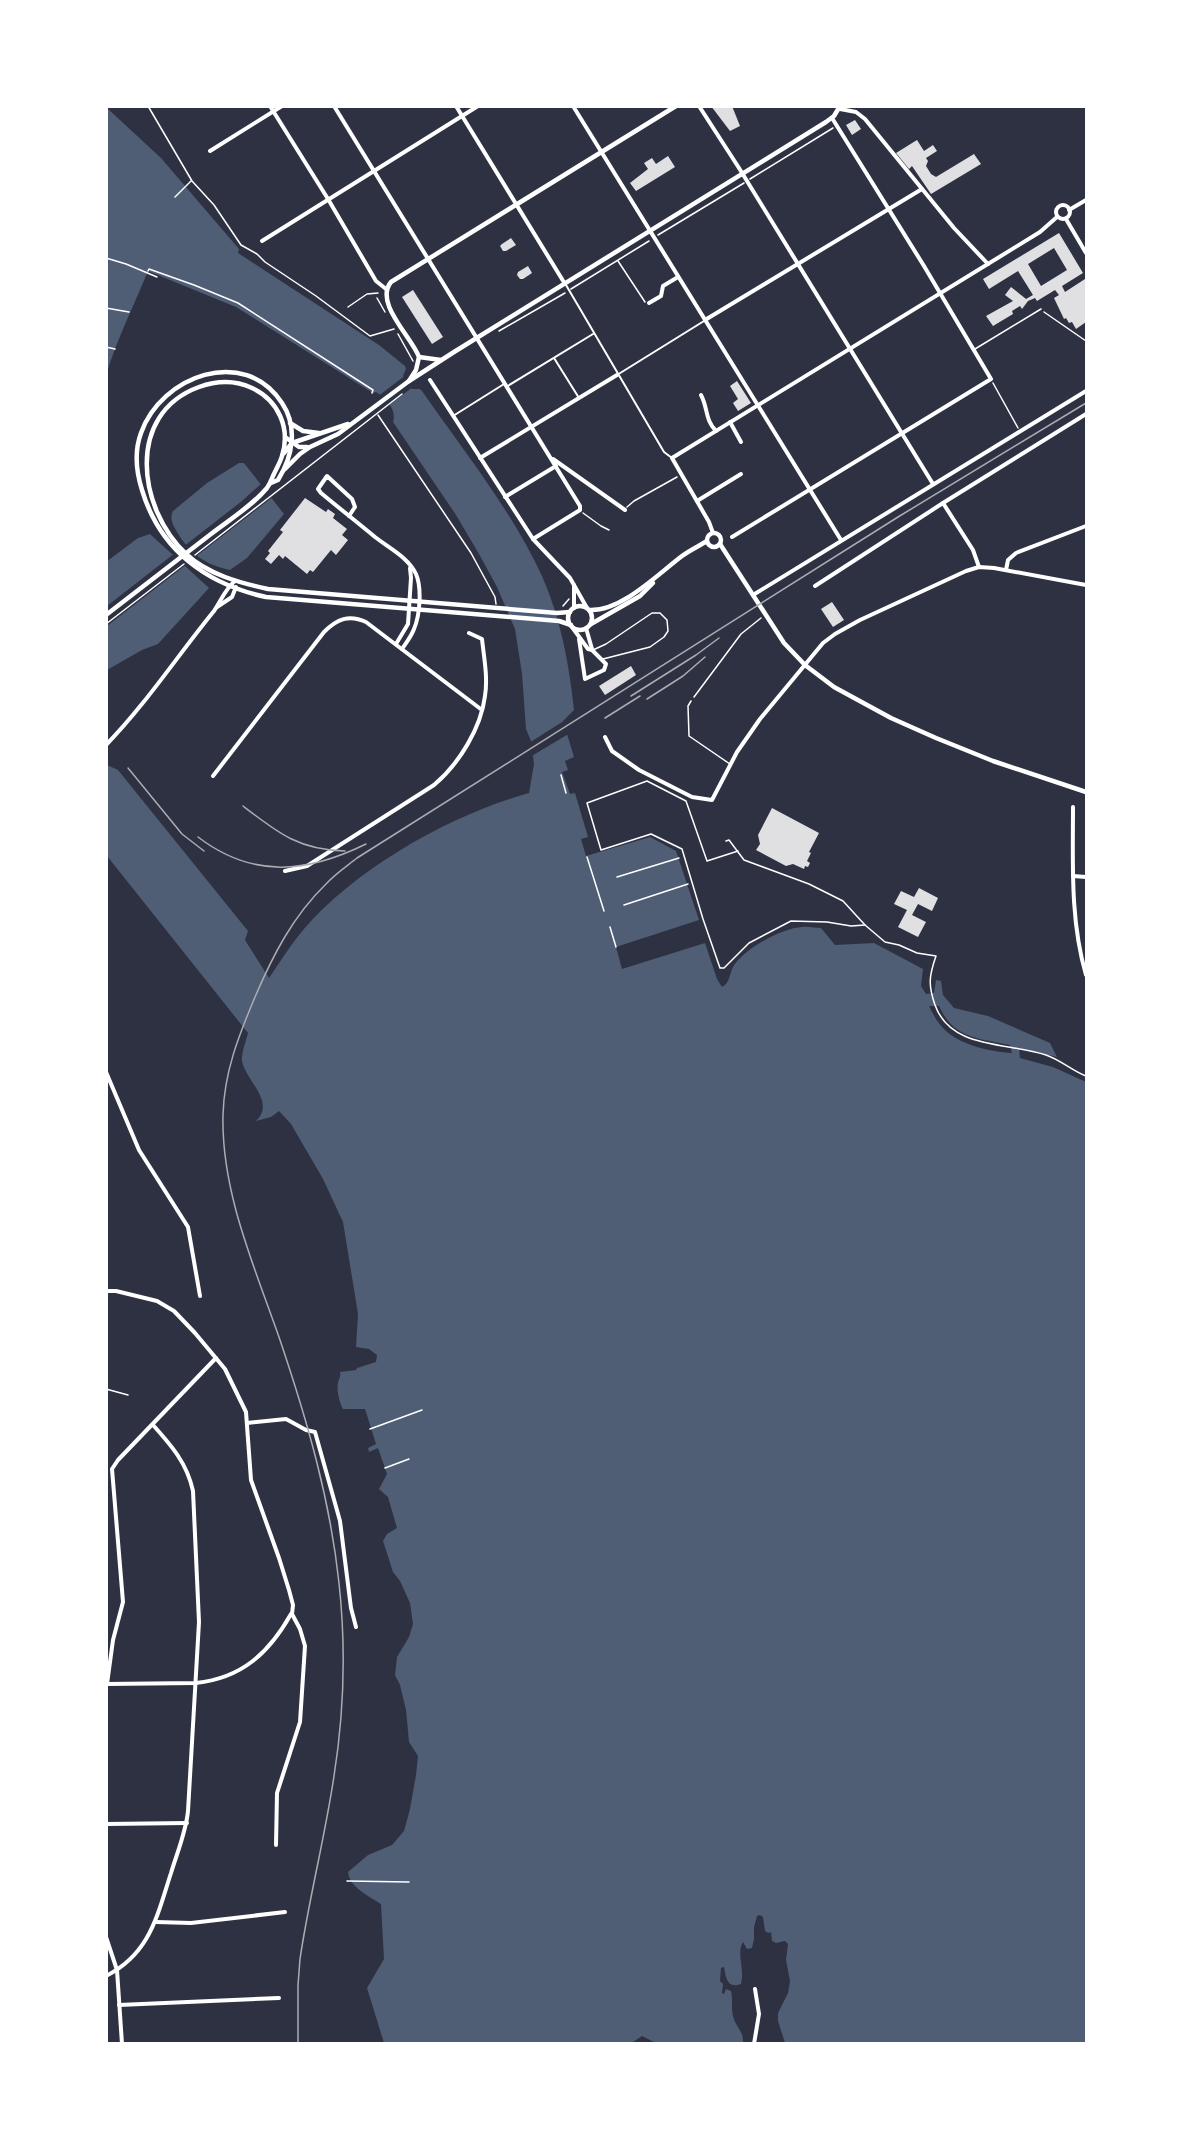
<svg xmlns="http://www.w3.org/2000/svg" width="1193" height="2150" font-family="'Fira Sans Condensed',sans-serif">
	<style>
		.water { fill: #4f5d75; fill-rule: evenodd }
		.pier { fill: #2d3142 }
		.building { fill: #e0e0e3; fill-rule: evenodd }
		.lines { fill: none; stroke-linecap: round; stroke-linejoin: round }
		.path { stroke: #fff; stroke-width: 1.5 }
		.service { stroke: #fff; stroke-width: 1.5 }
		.pedestrian { stroke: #fff; stroke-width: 2 }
		.minor { stroke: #fff; stroke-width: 4 }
		.tertiary { stroke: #fff; stroke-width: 4.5 }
		.secondary { stroke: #fff; stroke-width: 4.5 }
		.rail { stroke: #abadb3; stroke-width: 1.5 }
	</style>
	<rect width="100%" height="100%" fill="#2d3142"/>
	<g class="water">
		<path d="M107 108 161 158 239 249 238 253 379 345 405 366 406 369 403 376 412 389H420L422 391C463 450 512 511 542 576 561 619 569 664 574 710L563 721 574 757 565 761 568 770 562 772 570 794 575 793 588 837 581 839 586 856 650 837 676 851 699 920 616 947 622 969 705 943 717 979 722 987C730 983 729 975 733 967 743 949 782 928 802 927 808 926 815 928 821 928L835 945 874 943 923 969 921 986 926 994 934 993 936 980 941 981 943 995 954 1008 988 1016 1050 1043 1057 1057 1019 1048 1020 1058 1053 1067 1086 1082V2043H785L778 2021V2013L788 1993 790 1981 786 1960 788 1944 785 1941 776 1943 772 1941 771 1932 768 1933 765 1931 763 1917 760 1915 757 1916 754 1927V1939L752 1948 747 1949 743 1942C736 1953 745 1969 741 1984 727 1989 726 1978 724 1967L721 1968 720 1981 723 1984 722 1993 724 1994 726 1989 731 1991C733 1999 731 2008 733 2016 736 2028 744 2031 743 2043H656L642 2036 630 2044 384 2043 367 1988 384 1959 381 1904C369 1896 350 1888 348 1872L368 1855 392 1845 404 1831 410 1809 416 1775 418 1756 409 1742 406 1710 400 1685 395 1675 397 1657 409 1637 413 1624 410 1603 400 1581 393 1572 383 1541 387 1534 397 1528 388 1497 379 1489 387 1474 378 1448 369 1452 368 1448 376 1444 365 1409H343C340 1404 336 1390 338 1382 339 1379 341 1376 340 1372L356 1370 357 1368 376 1362 377 1355 369 1349 356 1347 358 1314 343 1222 323 1179 291 1124 279 1111 271 1117 256 1121C276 1102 246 1081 242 1061 241 1054 246 1041 248 1033L107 856V765L118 770 248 931 245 940 269 978C280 962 291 944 304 929 356 868 452 814 529 793L534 764 531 741 526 729 522 674 515 629 497 587 479 554 456 515 393 422C397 409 386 399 376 392L373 393 236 307 148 271C134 305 118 337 107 372ZM929 1006H939C954 1039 978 1038 1010 1045L1012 1053C991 1052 960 1045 945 1030 938 1024 933 1014 929 1006Z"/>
		<path d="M239 463H244L284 514 247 558 230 570C206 565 190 554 177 532 173 525 169 519 173 511L207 483Z"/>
		<polygon points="150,534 209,588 158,644 142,650 107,670 106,562 138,538"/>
	</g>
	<g class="pier">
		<polygon points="406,375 414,386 387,407 377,397"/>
		<polygon points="263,482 274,496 194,558 183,547 242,501"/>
		<polygon points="175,553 187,564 107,626 107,606"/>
		<polygon points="570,717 567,722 570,733 530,757 529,743"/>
	</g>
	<g class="building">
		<polygon points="711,106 732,106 740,126 730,131"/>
		<polygon points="855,120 861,129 852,135 846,125"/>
		<polygon points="917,140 924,151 933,145 937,151 926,158 928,161 926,166 931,174 936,177 974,154 981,164 931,194 912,166 909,169 896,153"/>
		<polygon points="668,156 675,167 636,191 630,183 648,169 644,163 652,158 656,164"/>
		<path d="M1059 233 1083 273 1062 286 1065 292 1085 279 1086 322 1076 329 1072 322 1069 323 1066 318 1064 319 1054 298 1059 295 1055 290 1037 301 1035 298 1028 301 1022 309 1020 306 1012 311 1013 314 993 326 986 316 1013 301 1005 295 1011 287 1026 299 1033 295 1018 271 989 289 983 279ZM1054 248 1067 270 1041 286 1028 264Z"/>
		<polygon points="511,238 516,245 506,251 503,251 500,246 502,244"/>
		<polygon points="528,266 532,273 523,279 520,279 517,275 518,272"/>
		<polygon points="413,290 443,337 432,344 402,297"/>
		<polygon points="737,381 751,403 738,411 733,403 738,399 730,386"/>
		<polygon points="305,498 326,512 328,509 335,514 333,518 347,529 342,535 348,540 336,555 331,550 313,572 310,570 307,574 285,556 283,559 279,555 271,564 265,559 270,553 268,551 283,532 280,530"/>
		<polygon points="832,602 844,620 833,627 821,609"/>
		<polygon points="631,666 636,675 605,695 599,686"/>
		<polygon points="772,808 819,833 809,852 811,853 807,861 810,863 808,867 805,866 804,869 793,864 786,866 756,850 760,844 758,835"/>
		<polygon points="919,888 938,898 932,911 918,904 912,915 926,922 918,937 898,927 907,910 894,904 901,891 914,897"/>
	</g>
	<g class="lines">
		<g class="path">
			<polyline points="148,106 192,181 214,205 241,245 257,254 265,262 316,296 370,336 394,329"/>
			<polyline points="750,179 833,128"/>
			<polyline points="175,197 191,181"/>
			<polyline points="658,235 744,183"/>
			<polyline points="106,258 126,264 157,277"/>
			<polyline points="618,261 645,302"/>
			<polyline points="148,271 149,269 194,285 238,303 373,390 372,393"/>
			<polyline points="571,289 649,241"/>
			<polyline points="377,298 385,312"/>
			<polyline points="106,308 129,312"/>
			<polyline points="1044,312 1086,341"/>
			<polyline points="499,331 565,293"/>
			<polyline points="398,334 413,361"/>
			<polyline points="106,347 115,349"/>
			<polyline points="993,383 1018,428"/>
			<polyline points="378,415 471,553 495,597 496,604"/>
			<polyline points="627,507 634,501 677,477"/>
			<polyline points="583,513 601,526 609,530"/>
			<polyline points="195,555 402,394"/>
			<polyline points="563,606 569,599"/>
			<polyline points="106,624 184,564"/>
			<polyline points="694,697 741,634 761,618"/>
			<polyline points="561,775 566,793"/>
			<path d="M726 841 729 840 744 860 809 884 843 901 865 925 885 942 899 945 917 953 936 956C929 976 928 985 935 1005 951 1050 1008 1042 1046 1055 1061 1060 1072 1071 1086 1076"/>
			<polyline points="738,851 707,861 686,801 647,781 587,803 601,850 651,834 682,849 703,919 720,968 724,968 749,943 791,921 827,922 851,926 865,925"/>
			<polyline points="587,857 604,911"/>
			<polyline points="617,877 679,858"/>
			<polyline points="624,905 688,884"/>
			<polyline points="610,927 616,947"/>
			<polyline points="370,1429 422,1410"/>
			<polyline points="385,1468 409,1459"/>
			<polyline points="347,1881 409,1882"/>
		</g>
		<g class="service">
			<polyline points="348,307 367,294 378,293"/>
			<polyline points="975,349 1041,309"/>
			<polyline points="593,650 606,644 652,613 660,613 667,620 668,631 664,637 650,647 603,659"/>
			<polyline points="691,701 688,706 689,736 730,764"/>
			<polyline points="106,1389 128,1395"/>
		</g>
		<g class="pedestrian">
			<polyline points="566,285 664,452 672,458"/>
			<polyline points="554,358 579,398"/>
			<polyline points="617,375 704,321"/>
			<polyline points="506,387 593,334"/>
			<polyline points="453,416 504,384"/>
		</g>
		<g class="minor">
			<polyline points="270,106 328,199 376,281 386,289"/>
			<polyline points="334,106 580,506 580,510 533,539"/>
			<polyline points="456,106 565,284"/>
			<polyline points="573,106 841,540"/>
			<polyline points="699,106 739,168 933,484"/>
			<polyline points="840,109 856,112 865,119 954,228 988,264"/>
			<polyline points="210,151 282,106"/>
			<circle cx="1063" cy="212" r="7"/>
			<polyline points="1069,210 1086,200"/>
			<polyline points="1066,219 1086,253"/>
			<polyline points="262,241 478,106"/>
			<polyline points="649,303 661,296 663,286 678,277"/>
			<polyline points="705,320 922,189"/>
			<polyline points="430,380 533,539 570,578 587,608"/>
			<path d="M701 395C708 408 705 420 716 431"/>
			<polyline points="730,422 741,442"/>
			<polyline points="480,458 617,375"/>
			<polyline points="553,459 625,510"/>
			<polyline points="505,497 556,466"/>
			<polyline points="697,501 741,474"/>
			<polyline points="943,503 973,550 979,567"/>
			<path d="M349 516 355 507 352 499 327 476 318 489 321 493C339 508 357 522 375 537 389 548 408 557 416 574 422 588 420 615 414 629 411 637 406 643 402 649"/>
			<polyline points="713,533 709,522 672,458 1040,232 1057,217"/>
			<polyline points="732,537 991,379 924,266 832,118"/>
			<polyline points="1006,570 1008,560 1016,553 1086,526"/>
			<polyline points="574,585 574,608"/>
			<polyline points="815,586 943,503 1086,414"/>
			<polyline points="753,595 1086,391"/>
			<polyline points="217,607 232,597 236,587"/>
			<polyline points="572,627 588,649 592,650 606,664 604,670 585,679 579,639"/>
			<polyline points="586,628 592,649"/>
			<polyline points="396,644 408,624 411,578 410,568"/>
			<polyline points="605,737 612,751 639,770 692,797 712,800 737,752 760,719 823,643 835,634 860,620 966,571 979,567 994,568 1086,585"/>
			<path d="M106 745C146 704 178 655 214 611 221 601 225 589 235 581"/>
			<path d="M213 776 324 632C337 619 349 614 366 622L482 710"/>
			<path d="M1073 807C1073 863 1070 920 1086 975"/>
			<path d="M285 871 307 866 434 785C459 764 481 728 485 696 488 677 484 658 482 639L469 633"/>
			<polyline points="1073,876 1086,877"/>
			<polyline points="106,1072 139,1150 188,1227 200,1296"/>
			<polyline points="106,1291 116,1291 157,1301 174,1311 195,1333 225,1369 246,1412 251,1480 279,1558 289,1590 293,1605 292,1614 300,1629 305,1646 300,1722 277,1793 276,1845"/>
			<polyline points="247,1423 286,1419 306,1430 315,1432 340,1521 351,1608 356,1627"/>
			<path d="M106 1684 196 1683C242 1678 269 1653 291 1614"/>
			<polyline points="107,1684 113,1640 123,1602 112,1469 118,1460 216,1358"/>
			<polyline points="106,1824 187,1823"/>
			<polyline points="156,1922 191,1923 285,1912"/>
			<polyline points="106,1937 117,1970 122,2044"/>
			<path d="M106 1976C150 1954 157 1916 171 1873 177 1853 186 1832 188 1811L199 1622 193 1491C187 1463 171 1445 153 1425"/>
			<polyline points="119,2005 279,1998"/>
			<polyline points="754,2044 759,2014 755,1989"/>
		</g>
		<g class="tertiary">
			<polyline points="419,357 441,360"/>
			<path d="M409 381 416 370 419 357C411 336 374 303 391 282L676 106"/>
			<polyline points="290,423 303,431 319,433"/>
			<polyline points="285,437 299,447 307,447"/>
			<polyline points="284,453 292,443 348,424"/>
			<polyline points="285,469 300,454 310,447 338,434 409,381 454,352 826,122 834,116 840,106"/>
		</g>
		<g class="secondary">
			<path d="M271 483 278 480C293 456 298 427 282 403 244 345 161 376 141 433 134 452 136 471 142 490 160 550 206 584 266 597L559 621 571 625"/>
			<circle cx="714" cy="540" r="7"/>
			<polyline points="720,544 784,643 805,665 834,687 891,718 936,738 993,761 1086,792"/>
			<circle cx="580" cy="618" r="12"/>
			<path d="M590 610C622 611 658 574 682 556 690 550 699 546 707 541"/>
			<path d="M106 615C141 588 176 561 211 534 229 520 252 506 267 488 270 484 271 481 273 476 276 469 280 463 282 456 291 428 278 400 252 388 235 380 216 381 199 387 125 414 138 509 186 554 207 574 240 583 268 589L557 613 570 612"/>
			<polyline points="591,624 640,596 653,583"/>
		</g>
		<g class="rail">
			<polyline points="631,696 696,655 719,638"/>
			<polyline points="647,699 683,676 705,657"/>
			<polyline points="605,718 640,696"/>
			<polyline points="128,768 182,834 204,851"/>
			<path d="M243 806C278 833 299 850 345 851"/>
			<path d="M198 837C253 879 307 873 366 844"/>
			<path d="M298 2044V1985L300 1959C309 1898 325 1837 334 1776 344 1713 346 1647 339 1583 330 1499 307 1420 280 1340 255 1268 221 1192 223 1115 224 1072 239 1035 255 997 273 955 293 916 326 884 335 874 347 866 357 858L898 517 1086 403"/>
		</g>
	</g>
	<rect width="1193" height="2150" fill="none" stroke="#ffffff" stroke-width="216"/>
</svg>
